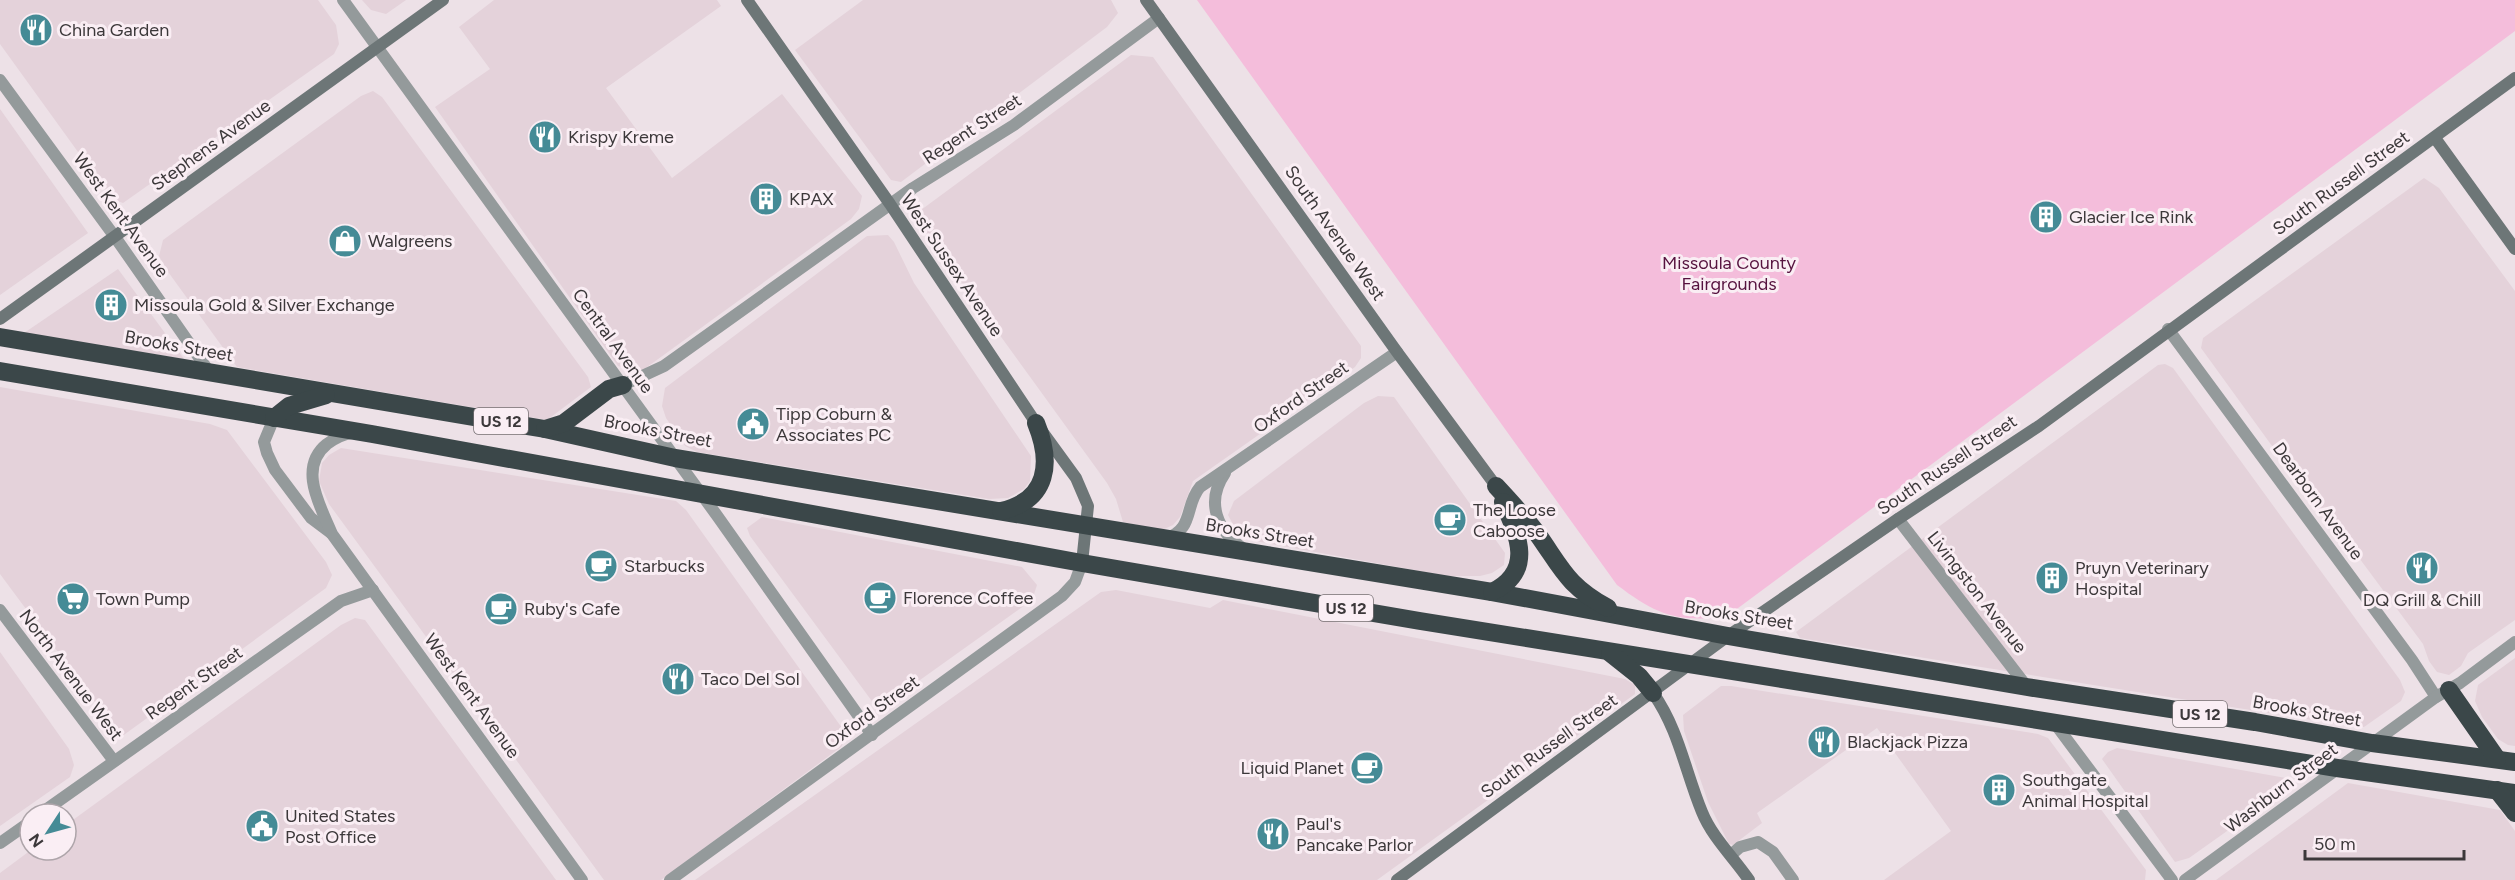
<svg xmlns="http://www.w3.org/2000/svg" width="2515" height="880" font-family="Figtree,sans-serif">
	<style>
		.built { fill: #e4d2da }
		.green { fill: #f4bddb }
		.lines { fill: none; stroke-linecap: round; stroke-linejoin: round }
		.street { stroke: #949a9b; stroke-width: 12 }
		.secondary { stroke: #6d7677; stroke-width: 12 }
		.highway { stroke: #3b4749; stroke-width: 18 }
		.labels { text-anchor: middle; stroke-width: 6; stroke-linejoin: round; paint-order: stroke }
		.shield { fill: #faeef4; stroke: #756f72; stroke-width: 1.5 }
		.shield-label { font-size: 16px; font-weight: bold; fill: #3c383a }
		.poi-label { font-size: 18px; fill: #3c383a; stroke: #faeef4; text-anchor: start }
		.street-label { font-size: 18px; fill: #3c383a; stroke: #faeef4 }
		.park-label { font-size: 18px; fill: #56123f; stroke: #faeef4 }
	</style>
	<rect width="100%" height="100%" fill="#ede1e7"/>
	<g class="built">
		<polygon points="0,0 318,0 336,25 339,44 334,54 123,203 112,199 0,44"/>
		<polygon points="362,0 406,0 386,14 371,10"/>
		<polygon points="494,0 717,0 721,6 606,88 672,178 782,94 862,196 859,209 851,219 643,370 629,370 618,366 435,107 490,69 459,27"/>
		<polygon points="863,0 1111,0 1118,13 1107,27 901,182 891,180 795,50"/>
		<polygon points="1131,55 1153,57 1361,346 1361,358 1355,367 1193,481 1180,517 1173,525 1162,530 1123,522 1116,499 1107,483 923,229 919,217 921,210"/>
		<polygon points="373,91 382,97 588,377 591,387 547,420 237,367 166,269 159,256 163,240 361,96"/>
		<polygon points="0,109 88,233 0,295"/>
		<polygon points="2424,178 2439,188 2515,291 2515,620 2468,653 2461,666 2449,675 2437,672 2429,661 2423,644 2325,512 2312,501 2201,348 2203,338"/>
		<polygon points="888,235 894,242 914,283 1031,456 1030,481 1024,489 1008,498 989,499 697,452 685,446 666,418 662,406 665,388 867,236"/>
		<polygon points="118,269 184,359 24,333"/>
		<polygon points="2165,364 2173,368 2400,680 2405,692 2401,701 2364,727 2356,727 1800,638 1796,632 2158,365"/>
		<polygon points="0,387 210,424 227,430 326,562 332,575 326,588 121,737 0,574"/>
		<polygon points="1378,396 1394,397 1505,553 1504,565 1492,573 1480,576 1447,576 1244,539 1235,528 1228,515 1234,501 1364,403"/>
		<polygon points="341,448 676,501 686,510 842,728 845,741 841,747 661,880 604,880 329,504 319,481 322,463 329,455"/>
		<polygon points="762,517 1022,567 1037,585 1032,600 885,705 877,708 750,536 747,528"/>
		<polygon points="1116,590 1210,608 1223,600 1625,679 1635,685 1635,694 1377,880 695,880 1101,592"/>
		<polygon points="355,618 365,620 556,880 0,880 0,873 31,850 66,850 66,825 341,625"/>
		<polygon points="0,652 69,749 74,765 70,777 0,826"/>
		<polygon points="2515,658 2515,746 2508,745 2498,739 2482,717 2475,701 2478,685"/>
		<polygon points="1721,686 1731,686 2038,734 2048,738 2146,870 2145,880 1884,880 1951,831 1877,728 1757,813 1762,823 1733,845 1729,844 1708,802 1684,731 1683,715"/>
		<polygon points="2117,748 2286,778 2288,783 2282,792 2189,858 2175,862 2102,759 2108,752"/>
		<polygon points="2348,783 2500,810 2515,831 2515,880 2216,880"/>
	</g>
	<path class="green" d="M1197 0H2515V31L1726 617C1675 622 1657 615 1617 585Z"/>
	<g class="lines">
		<g class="street">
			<polyline points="343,0 718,517 872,735"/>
			<polyline points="0,80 115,237 210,373"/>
			<polyline points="2168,329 2412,660 2436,697"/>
			<polyline points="623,385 664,366 913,188 1014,125 1159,18"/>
			<polyline points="274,418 264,442 267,453 275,470 311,518 331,533"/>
			<path d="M352 433C342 434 335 438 327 444 297 468 321 507 332 534L582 880"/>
			<path d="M1225 473C1205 502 1217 531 1244 549"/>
			<polyline points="1898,519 2027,687"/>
			<path d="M1165 539C1195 529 1184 506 1200 487L1397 352"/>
			<polyline points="0,610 114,761"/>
			<polyline points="2053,721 2172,880"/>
			<polyline points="40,814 341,601 373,590"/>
			<polyline points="0,843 30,822"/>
			<polyline points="1731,855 1740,847 1758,842 1773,852 1793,880"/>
			<polyline points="670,880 1062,596 1075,582 1082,563"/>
			<polyline points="2185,880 2436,697 2460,683 2515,642"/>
		</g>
		<g class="secondary">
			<polyline points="747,0 890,204 1036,423 1076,478 1088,506 1082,563"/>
			<polyline points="1146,0 1397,352 1496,486"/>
			<polyline points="2435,138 2515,249"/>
			<polyline points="0,319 443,0"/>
			<path d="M1653 693C1679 730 1685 771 1702 812 1712 837 1734 858 1749 880"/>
			<polyline points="1397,880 1728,636 1898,519 2039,426 2515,78"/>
		</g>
		<g class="highway">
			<polyline points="0,337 545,429 675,458 1492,592 1728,636 2027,687 2255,722 2372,743 2515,762"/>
			<polyline points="0,371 372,434 1082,563 1420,621 2337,768 2515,793"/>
			<polyline points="274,418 289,406 326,395"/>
			<polyline points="545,429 564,423 609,389 623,385"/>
			<path d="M1496 486C1510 501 1524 516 1536 532 1562 568 1566 585 1608 608"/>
			<path d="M1001 511C1049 500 1052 462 1036 423"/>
			<path d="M1492 592C1535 571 1518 535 1503 502"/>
			<polyline points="1610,653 1639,676 1653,693"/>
			<polyline points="2449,690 2497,759"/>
			<polyline points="2497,790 2515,813"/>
		</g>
	</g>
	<defs>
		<g id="restaurant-disc" transform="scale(1.725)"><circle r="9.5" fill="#458b96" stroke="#faeef4"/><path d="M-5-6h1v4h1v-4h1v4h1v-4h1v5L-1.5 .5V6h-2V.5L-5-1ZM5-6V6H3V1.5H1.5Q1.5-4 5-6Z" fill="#fff"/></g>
		<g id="building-disc" transform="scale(1.725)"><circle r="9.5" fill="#458b96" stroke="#faeef4"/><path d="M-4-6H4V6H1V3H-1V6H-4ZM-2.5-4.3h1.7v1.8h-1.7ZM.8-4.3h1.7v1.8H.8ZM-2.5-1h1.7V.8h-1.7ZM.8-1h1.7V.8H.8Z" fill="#fff"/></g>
		<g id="shop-disc" transform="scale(1.725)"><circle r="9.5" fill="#458b96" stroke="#faeef4"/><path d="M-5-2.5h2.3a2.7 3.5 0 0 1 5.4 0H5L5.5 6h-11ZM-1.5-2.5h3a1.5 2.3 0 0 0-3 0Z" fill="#fff"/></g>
		<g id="civic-disc" transform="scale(1.725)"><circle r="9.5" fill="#458b96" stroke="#faeef4"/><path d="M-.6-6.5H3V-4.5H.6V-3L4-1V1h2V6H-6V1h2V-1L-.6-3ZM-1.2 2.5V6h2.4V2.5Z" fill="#fff"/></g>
		<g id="cafe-disc" transform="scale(1.725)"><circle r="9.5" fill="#458b96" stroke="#faeef4"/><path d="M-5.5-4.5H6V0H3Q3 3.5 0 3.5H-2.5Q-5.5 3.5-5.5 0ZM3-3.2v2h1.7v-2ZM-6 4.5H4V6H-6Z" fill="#fff"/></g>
		<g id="supermarket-disc" transform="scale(1.725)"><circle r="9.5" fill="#458b96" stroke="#faeef4"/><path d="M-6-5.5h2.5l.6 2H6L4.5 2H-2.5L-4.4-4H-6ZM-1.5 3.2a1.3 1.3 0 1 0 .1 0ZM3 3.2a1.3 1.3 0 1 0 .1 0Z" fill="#fff"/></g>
	</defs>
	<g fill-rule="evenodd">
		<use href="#restaurant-disc" x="36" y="30"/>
		<use href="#restaurant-disc" x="545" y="137"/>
		<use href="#building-disc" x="766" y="199"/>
		<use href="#building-disc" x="2046" y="217"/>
		<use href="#shop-disc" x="345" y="241"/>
		<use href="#building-disc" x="111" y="305"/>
		<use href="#civic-disc" x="753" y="424"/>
		<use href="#cafe-disc" x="1450" y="520"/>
		<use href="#cafe-disc" x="601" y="566"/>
		<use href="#restaurant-disc" x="2422" y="568"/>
		<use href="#building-disc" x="2052" y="578"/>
		<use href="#cafe-disc" x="880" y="598"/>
		<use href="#supermarket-disc" x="73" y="599"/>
		<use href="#cafe-disc" x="501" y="609"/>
		<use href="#restaurant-disc" x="678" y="679"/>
		<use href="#restaurant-disc" x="1824" y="742"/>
		<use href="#cafe-disc" x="1367" y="768"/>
		<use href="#building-disc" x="1999" y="790"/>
		<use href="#civic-disc" x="262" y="826"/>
		<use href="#restaurant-disc" x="1273" y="834"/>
	</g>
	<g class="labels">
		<g class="shield">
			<rect x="474" y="408" width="54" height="26" rx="4.5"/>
			<rect x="1319" y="595" width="54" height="26" rx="4.5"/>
			<rect x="2173" y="701" width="54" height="26" rx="4.5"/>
		</g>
		<g class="shield-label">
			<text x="501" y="427">US 12</text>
			<text x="1346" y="614">US 12</text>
			<text x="2200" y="720">US 12</text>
		</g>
		<g class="poi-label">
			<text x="59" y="36">China Garden</text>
			<text x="568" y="143">Krispy Kreme</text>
			<text x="789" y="205">KPAX</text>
			<text x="2069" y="223">Glacier Ice Rink</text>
			<text x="368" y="247">Walgreens</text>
			<text x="134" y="311">Missoula Gold &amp; Silver Exchange</text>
			<text x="776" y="420">Tipp Coburn &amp;<tspan x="776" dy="21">Associates PC</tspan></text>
			<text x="1473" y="516">The Loose<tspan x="1473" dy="21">Caboose</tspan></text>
			<text x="624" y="572">Starbucks</text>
			<text x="2075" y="574">Pruyn Veterinary<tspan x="2075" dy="21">Hospital</tspan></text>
			<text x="903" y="604">Florence Coffee</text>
			<text x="96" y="605">Town Pump</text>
			<text x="2422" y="606" text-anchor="middle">DQ Grill &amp; Chill</text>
			<text x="524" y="615">Ruby's Cafe</text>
			<text x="701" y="685">Taco Del Sol</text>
			<text x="1847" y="748">Blackjack Pizza</text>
			<text x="1344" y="774" text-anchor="end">Liquid Planet</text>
			<text x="2022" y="786">Southgate<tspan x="2022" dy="21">Animal Hospital</tspan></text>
			<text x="285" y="822">United States<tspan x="285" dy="21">Post Office</tspan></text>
			<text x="1296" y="830">Paul's<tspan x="1296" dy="21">Pancake Parlor</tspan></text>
		</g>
		<g class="street-label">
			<text transform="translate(972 129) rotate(-33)" y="6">Regent Street</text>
			<text transform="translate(211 145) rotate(-36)" y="6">Stephens Avenue</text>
			<text transform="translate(2341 183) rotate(-36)" y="6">South Russell Street</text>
			<text transform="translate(121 215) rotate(54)" y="6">West Kent Avenue</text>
			<text transform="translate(1335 233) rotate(55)" y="6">South Avenue West</text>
			<text transform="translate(952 265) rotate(56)" y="6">West Sussex Avenue</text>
			<text transform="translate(613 341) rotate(54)" y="6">Central Avenue</text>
			<text transform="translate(179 346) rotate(10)" y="6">Brooks Street</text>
			<text transform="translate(1301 397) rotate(-35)" y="6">Oxford Street</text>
			<text transform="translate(658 431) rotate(11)" y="6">Brooks Street</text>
			<text transform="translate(1947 465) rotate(-34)" y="6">South Russell Street</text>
			<text transform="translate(2318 501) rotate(54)" y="6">Dearborn Avenue</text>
			<text transform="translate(1260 533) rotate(9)" y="6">Brooks Street</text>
			<text transform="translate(1977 592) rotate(52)" y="6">Livingston Avenue</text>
			<text transform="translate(1739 615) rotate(9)" y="6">Brooks Street</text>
			<text transform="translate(71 675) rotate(53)" y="6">North Avenue West</text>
			<text transform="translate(194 683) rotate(-35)" y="6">Regent Street</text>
			<text transform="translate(472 696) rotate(54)" y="6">West Kent Avenue</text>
			<text transform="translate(2307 711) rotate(10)" y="6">Brooks Street</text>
			<text transform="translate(872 712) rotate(-36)" y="6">Oxford Street</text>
			<text transform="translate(1549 746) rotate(-36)" y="6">South Russell Street</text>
			<text transform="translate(2281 788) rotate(-37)" y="6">Washburn Street</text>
		</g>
		<g class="park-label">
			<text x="1729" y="269">Missoula County<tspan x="1729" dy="21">Fairgrounds</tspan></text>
		</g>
	</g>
	<g transform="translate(48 832) rotate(234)"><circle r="28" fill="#faeef4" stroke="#aea5aa" stroke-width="1.5"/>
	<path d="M0-4.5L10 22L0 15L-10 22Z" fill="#458b96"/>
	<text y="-9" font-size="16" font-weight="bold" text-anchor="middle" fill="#3c383a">N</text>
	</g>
	<path d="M2305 850v9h159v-9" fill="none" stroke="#3c383a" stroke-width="3"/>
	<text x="2314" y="850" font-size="18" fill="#3c383a" stroke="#faeef4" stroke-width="4.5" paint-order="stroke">50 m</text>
</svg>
